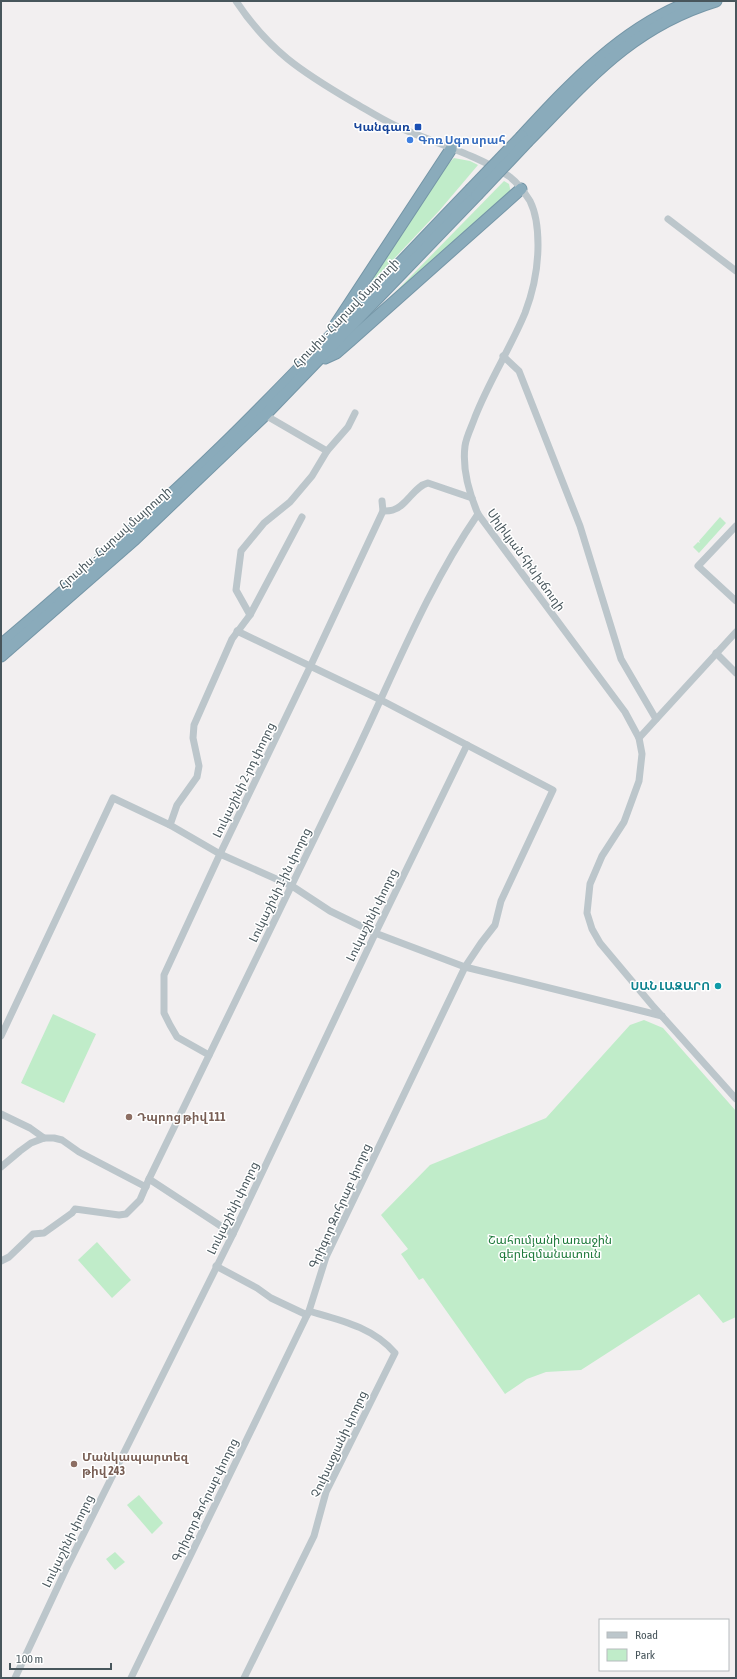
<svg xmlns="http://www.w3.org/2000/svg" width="737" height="1679" font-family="'Asap Condensed','Noto Sans Armenian',sans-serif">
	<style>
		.green { fill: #c0ecc9 }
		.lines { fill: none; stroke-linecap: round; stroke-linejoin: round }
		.highway-casing { stroke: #7596a7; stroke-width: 13 }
		.minor { stroke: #bcc6cb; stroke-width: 7 }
		.highway { stroke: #8aabbb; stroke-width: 11 }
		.highway-bridge-casing { stroke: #7596a7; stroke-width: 13; stroke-linecap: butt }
		.highway-bridge { stroke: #8aabbb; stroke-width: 11 }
		.transit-dot { fill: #1a4fb4; stroke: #fff; stroke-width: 1.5 }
		.shop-dot { fill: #3f7fe0; stroke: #fff; stroke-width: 1.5 }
		.culture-dot { fill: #0f9aa8; stroke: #fff; stroke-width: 1.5 }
		.education-dot { fill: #8d6e63; stroke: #fff; stroke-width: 1.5 }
		.labels { text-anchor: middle; stroke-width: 3; stroke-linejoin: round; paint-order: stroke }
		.transit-label { font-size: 12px; font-weight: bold; fill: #164399; stroke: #fff; text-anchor: end }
		.shop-label { font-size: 12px; font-weight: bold; fill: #366cbe; stroke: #fff; text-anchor: start }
		.street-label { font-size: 12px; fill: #48565c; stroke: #fff }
		.culture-label { font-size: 12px; font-weight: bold; fill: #0d838f; stroke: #fff; text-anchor: end }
		.education-label { font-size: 12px; font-weight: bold; fill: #785e54; stroke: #fff; text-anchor: start }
		.park-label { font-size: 12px; fill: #1d793a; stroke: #fff }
	</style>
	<rect width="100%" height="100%" fill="#f2eff0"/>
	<g class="green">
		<polygon points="454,158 470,161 478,165 439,211 358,297 444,168"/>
		<polygon points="504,181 509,184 511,193 368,320"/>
		<polygon points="720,517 726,523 699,553 693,547 698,542 700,543 699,541"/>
		<polygon points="53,1014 96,1034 64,1103 21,1083"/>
		<polygon points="644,1020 663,1028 736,1111 736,1317 723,1323 699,1294 581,1370 546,1372 527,1379 505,1394 423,1278 419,1280 401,1254 408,1249 381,1215 430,1165 546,1118 630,1025"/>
		<polygon points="97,1242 131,1280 112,1298 78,1260"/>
		<polygon points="139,1495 163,1523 152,1534 127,1505"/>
		<polygon points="115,1552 125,1562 115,1570 106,1559"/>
	</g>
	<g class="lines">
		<g class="highway-casing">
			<g id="highway">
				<path d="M522 136C572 82 622 28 692 1"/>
				<path d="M528 141C588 80 631 27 716 1"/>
				<polyline points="336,324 451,149"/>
				<polyline points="325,358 336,353 351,340 521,189"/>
				<path d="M1 645C76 581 150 516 221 447 306 364 387 276 470 190"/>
				<polyline points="1,656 135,539 265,415 477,195"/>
			</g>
		</g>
		<g class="minor">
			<path d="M236 1C269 51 302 72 353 102 367 110 381 119 396 126 431 142 479 155 510 177 518 183 525 193 530 201 537 215 538 230 538 245 538 268 533 292 525 313 510 349 489 381 475 417 472 426 466 437 465 446 462 470 469 493 478 514L625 712 639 738 642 754 639 781 624 822 602 856 590 884 587 913 592 929 600 943 652 1005 736 1099"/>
			<polyline points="668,219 736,271"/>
			<polyline points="503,356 519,371 580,526 621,659 656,719"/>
			<polyline points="265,415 327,451"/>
			<path d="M383 511C386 511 390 511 393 510 407 506 414 486 428 483L472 498"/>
			<polyline points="736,526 698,566 736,601"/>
			<polyline points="250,615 236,590 241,551 264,523 290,502 312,476 327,451 348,427 355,413"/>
			<polyline points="716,653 736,673"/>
			<polyline points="639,738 736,632"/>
			<polyline points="170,825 177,805 197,777 199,766 193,738 194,725 232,639 250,615 302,517"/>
			<polyline points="1,1036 113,798 170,825 220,854 292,886 330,911 375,933 465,967 662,1016"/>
			<polyline points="209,1055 177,1037 170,1025 164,1013 164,975 220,854 310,667 383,511 382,501"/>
			<polyline points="1,1114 30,1128 44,1138"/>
			<polyline points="1,1167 20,1151 31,1143 44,1138 54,1138 62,1140 79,1152 146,1187"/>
			<path d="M233 1234 149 1179C216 1040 284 902 351 763 392 679 425 591 478 514"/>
			<polyline points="1,1261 9,1257 33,1234 44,1233 72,1213 75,1209 119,1215 126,1214 140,1200 149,1179"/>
			<polyline points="216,1266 257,1288 271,1298 307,1315"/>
			<polyline points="15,1678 67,1567 233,1234 373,938 467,745"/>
			<polyline points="131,1678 309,1311 326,1257 465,967 481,943 495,925 501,901 553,790 381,700 237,631"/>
			<path d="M244 1678 314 1536 326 1492 395 1353C373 1327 340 1320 309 1311"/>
		</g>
		<use href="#highway" class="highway"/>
		<g class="highway-bridge-casing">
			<g id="highway-bridge">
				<polyline points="470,190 522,136"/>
				<polyline points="477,195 528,141"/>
			</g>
		</g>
		<use href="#highway-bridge" class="highway-bridge"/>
	</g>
	<rect class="transit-dot" x="414" y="123" width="8" height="8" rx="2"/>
	<circle class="shop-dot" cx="410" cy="140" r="4"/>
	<circle class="culture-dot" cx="718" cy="986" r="4"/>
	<g class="education-dot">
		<circle cx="129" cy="1117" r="4"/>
		<circle cx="74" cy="1464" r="4"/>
	</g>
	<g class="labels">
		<g class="transit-label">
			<text x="410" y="131">Կանգառ</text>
		</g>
		<g class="shop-label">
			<text x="418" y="144">Գոռ Սգո սրահ</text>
		</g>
		<g class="street-label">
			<text transform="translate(346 313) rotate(-46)" y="4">Հյուսիս - Հարավ մայրուղի</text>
			<text transform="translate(115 538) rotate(-42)" y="4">Հյուսիս - Հարավ մայրուղի</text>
			<text transform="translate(526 560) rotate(54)" y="4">Սիլիկյան հին խճուղի</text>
			<text transform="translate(244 780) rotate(-64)" y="4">Լուկաշինի 2-րդ փողոց</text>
			<text transform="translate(280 885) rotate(-64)" y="4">Լուկաշինի 1-ին փողոց</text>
			<text transform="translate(372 915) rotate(-64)" y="4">Լուկաշինի փողոց</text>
			<text transform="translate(340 1206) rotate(-66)" y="4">Գրիգոր Զոհրաբ փողոց</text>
			<text transform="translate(233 1208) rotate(-64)" y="4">Լուկաշինի փողոց</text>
			<text transform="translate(339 1444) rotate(-65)" y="4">Չուխաջյանի փողոց</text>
			<text transform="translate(205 1500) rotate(-64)" y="4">Գրիգոր Զոհրաբ փողոց</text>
			<text transform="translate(68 1541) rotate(-64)" y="4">Լուկաշինի փողոց</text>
		</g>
		<g class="culture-label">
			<text x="710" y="990">ՍԱՆ ԼԱԶԱՐՈ</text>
		</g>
		<g class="education-label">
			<text x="137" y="1121">Դպրոց թիվ 111</text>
			<text x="82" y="1461">Մանկապարտեզ<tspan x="82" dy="14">թիվ 243</tspan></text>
		</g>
		<g class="park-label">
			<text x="550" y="1244">Շահումյանի առաջին<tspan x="550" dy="14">գերեզմանատուն</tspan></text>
		</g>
	</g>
	<rect width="737" height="1679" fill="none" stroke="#48565c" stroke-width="4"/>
	<rect x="599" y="1619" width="130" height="52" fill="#ffffff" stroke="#b6bbbe"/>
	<rect x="607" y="1632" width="20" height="6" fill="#bcc6cb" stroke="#b6bbbe"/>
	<text x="635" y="1639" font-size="12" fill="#48565c">Road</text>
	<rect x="607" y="1649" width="20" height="12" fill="#c0ecc9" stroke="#b6bbbe"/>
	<text x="635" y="1659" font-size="12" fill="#48565c">Park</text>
	<path d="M10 1663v6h101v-6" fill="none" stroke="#48565c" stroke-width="2"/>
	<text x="16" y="1663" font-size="12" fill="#48565c" stroke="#ffffff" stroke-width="3" paint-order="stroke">100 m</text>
</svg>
